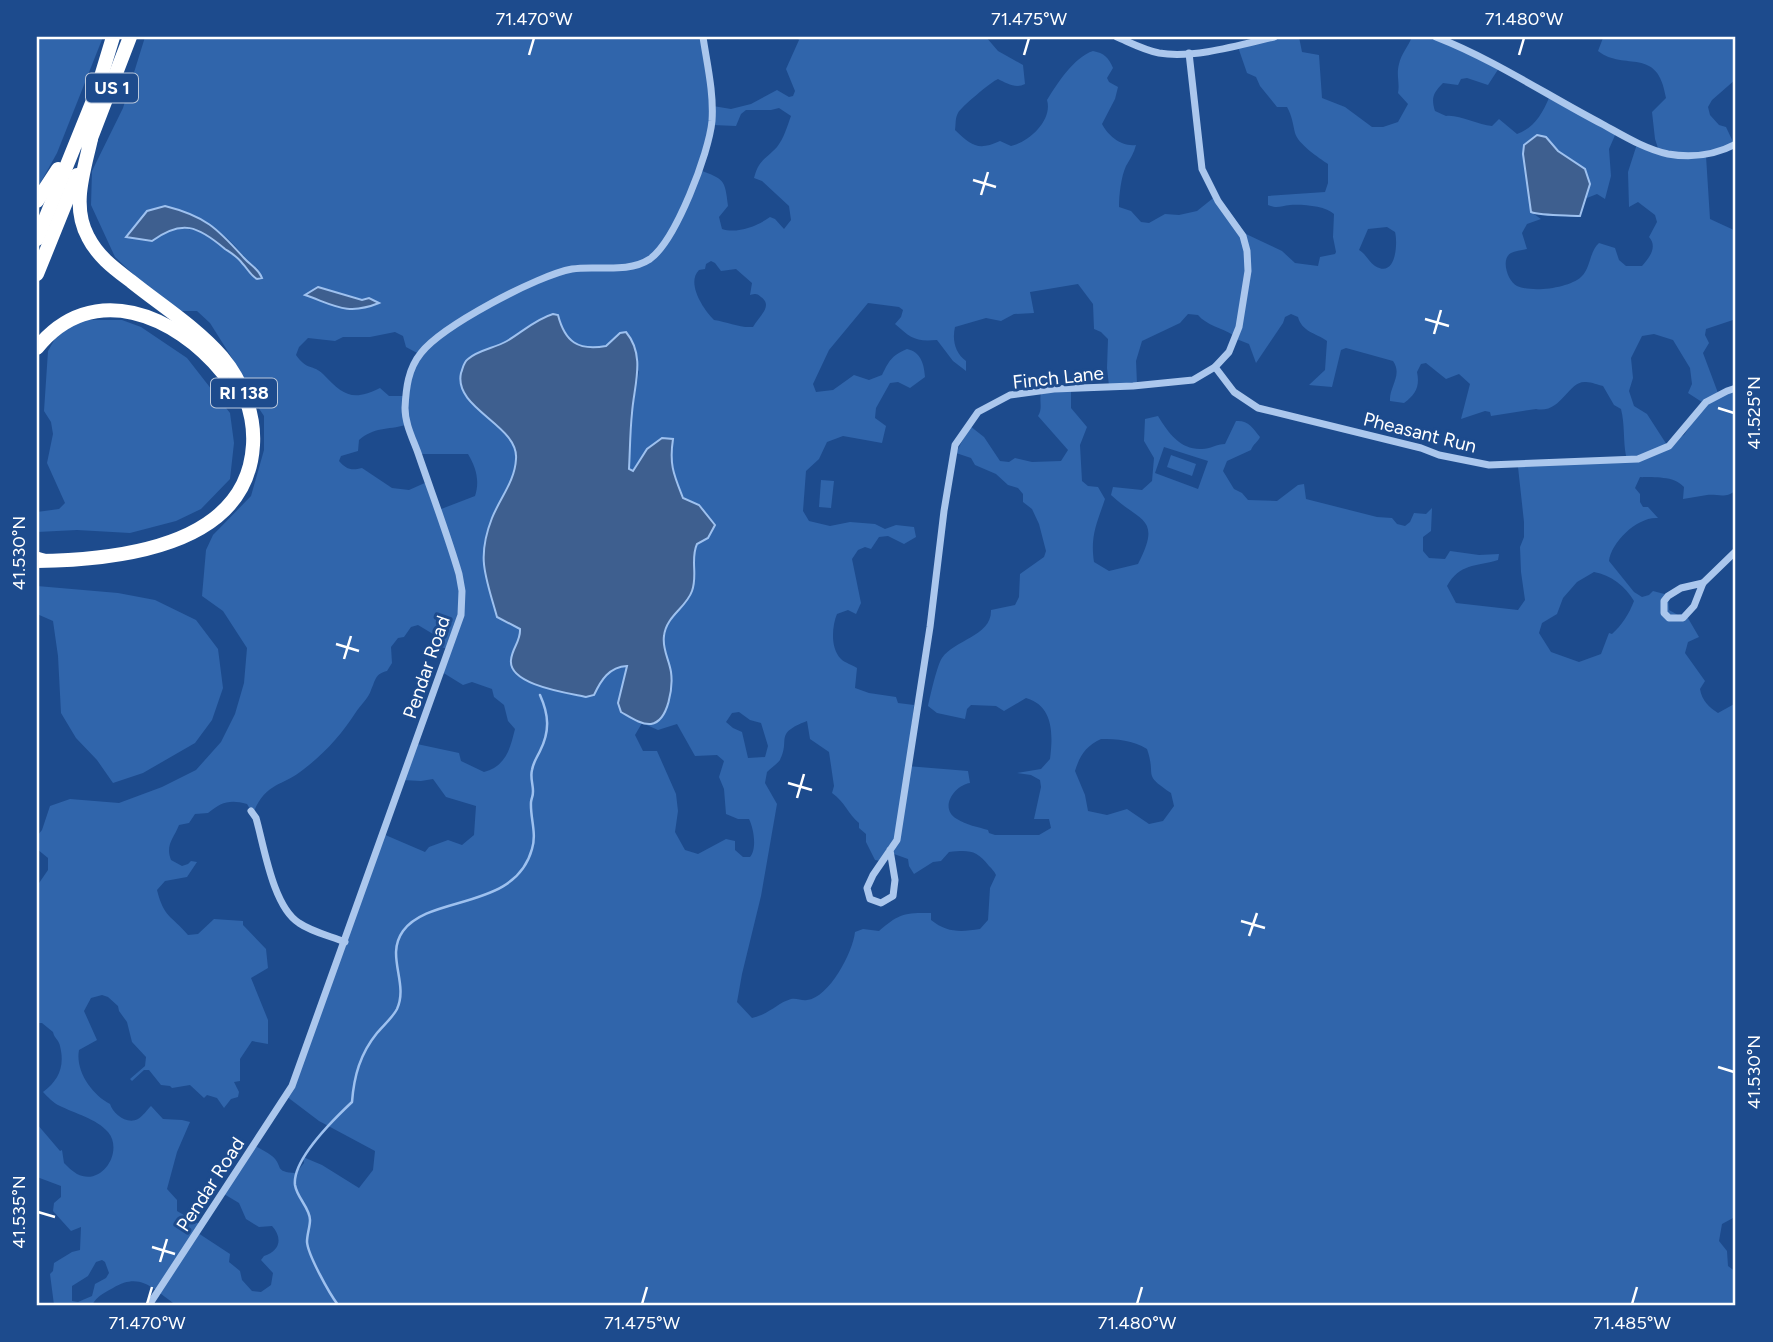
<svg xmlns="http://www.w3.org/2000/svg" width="1773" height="1342" font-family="Figtree,sans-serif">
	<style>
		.green { fill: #3065ab; fill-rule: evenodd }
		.water { fill: #3e5f8f; stroke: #9ec1ef; stroke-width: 2 }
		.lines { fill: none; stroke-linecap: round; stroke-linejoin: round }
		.stream { stroke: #9ec1ef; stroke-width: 2.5 }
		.street { stroke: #abc7ed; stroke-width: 7 }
		.highway { stroke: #fff; stroke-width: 14 }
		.ticks { fill: none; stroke: #fff; stroke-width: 2.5 }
		.labels { text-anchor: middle; stroke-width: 6; stroke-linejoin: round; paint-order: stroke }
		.shield { fill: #1d4b8d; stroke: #bbc9dd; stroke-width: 2 }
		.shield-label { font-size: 18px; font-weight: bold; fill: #fff }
		.street-label { font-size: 19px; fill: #fff; stroke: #1d4b8d }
		.neatline { fill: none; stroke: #fff; stroke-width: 2.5 }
		.ticks-label { font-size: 18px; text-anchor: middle; fill: #fff }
	</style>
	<rect width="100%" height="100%" fill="#1d4b8d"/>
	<g class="green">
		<polygon points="37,37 103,37 57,153 37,189"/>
		<path d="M145 37H703L713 106 731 109 751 104 777 90 789 97 793 96 795 91 786 69 799 40 797 37H986L998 51 1023 65 1025 84C1016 89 1006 83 998 79 992 81 960 108 958 113 955 118 956 124 955 130 972 146 978 151 1000 141L1011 146C1029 142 1053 120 1047 100 1057 84 1074 57 1093 51 1104 53 1109 58 1113 68L1107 78 1109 82 1118 87 1115 99 1102 124C1108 136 1122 147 1136 145 1134 153 1130 159 1126 166 1121 177 1119 195 1119 207L1131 211 1141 222 1149 223 1165 214 1179 215 1197 211 1217 195 1246 234 1282 251 1295 263 1318 266 1320 257 1335 254 1336 252 1333 237 1334 214C1326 206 1302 204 1290 205 1281 206 1277 209 1268 205V196L1325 192 1328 183V164C1319 158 1298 144 1295 133 1293 124 1292 116 1287 107H1277L1260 86 1256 77 1247 73 1238 47 1278 37H1299L1302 52 1319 55 1322 98 1345 107 1372 127H1383L1398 122 1408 104 1398 93C1400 83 1396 75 1399 64 1401 54 1408 47 1412 37H1434L1499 68 1488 85 1467 78 1461 79 1458 85 1443 83C1433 93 1431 98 1435 111L1446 116C1458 114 1478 125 1492 126L1499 119 1517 134C1534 128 1542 114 1549 98L1616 133 1609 149 1611 176 1605 199 1597 194 1587 198 1585 170 1558 151 1546 137 1531 212 1541 219 1527 224 1522 233 1527 249C1522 250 1515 251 1511 253 1500 259 1508 282 1517 286 1533 293 1569 288 1581 277 1591 268 1589 252 1599 243L1615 248 1619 260 1626 266H1642C1649 258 1658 247 1649 237L1657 222 1655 215 1638 202 1629 207 1628 172 1637 144 1659 151 1655 139 1652 112 1666 98C1658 45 1625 72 1598 51L1603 38 1736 37V79L1712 100 1708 107 1710 115 1719 125 1726 127 1734 144 1706 156 1710 219 1736 231V319L1706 329 1705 335 1709 343 1703 353 1718 393 1736 390V490C1726 499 1719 494 1707 495 1699 496 1691 498 1683 499L1684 487C1673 475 1655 478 1640 477L1635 488 1640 494V502L1643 507H1648L1658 518C1638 516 1611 542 1609 561L1634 592 1642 597 1649 595 1653 591 1668 595 1669 610 1678 615 1685 613 1699 637 1688 642 1685 653 1705 681 1700 689C1702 701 1709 707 1718 713L1736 703V1219L1733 1218 1722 1224 1719 1241 1727 1251 1728 1266 1736 1272V1305H176C154 1290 141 1271 113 1288 104 1293 97 1296 92 1305H54L50 1274 53 1271 54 1263 72 1252 80 1250 81 1227 71 1231 53 1211 54 1203 61 1197V1186L37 1177V1124L60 1151 62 1150 64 1163C68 1167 72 1171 77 1174 102 1187 124 1151 108 1132 97 1119 74 1113 60 1106 53 1103 48 1097 43 1092 59 1080 65 1066 60 1046 59 1040 54 1038 53 1032L42 1023H37V886L48 870V858L37 849V836L42 830 50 806 70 799 119 803 162 787 196 770 221 742 235 714 244 683 247 648 223 611 202 596 206 550 213 535 251 496 264 450V416L244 386 232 358 210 323 197 311H177L151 291 115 257 91 205 92 171 123 108ZM779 108 791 116C787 127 784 138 777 147 765 160 759 159 754 178L762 181 789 206 791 220 784 229 775 219 770 217C758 226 737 234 722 229L719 217 728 206C725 179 724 179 699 170L713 125 736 126 741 114 746 110H771ZM165 206C193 213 215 225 235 246 243 255 248 262 258 269L252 276C233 249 203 222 168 230ZM1387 227 1395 232C1398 243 1396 279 1375 266 1369 262 1366 254 1359 250L1368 229ZM711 261 715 263 721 271 736 269 752 283 750 295C756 294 756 293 761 297 774 306 758 317 753 327 739 328 728 322 714 320 703 309 686 283 699 270L705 269 706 264ZM1078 284 1093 304 1094 329 1101 332 1108 339 1107 368 1109 386 1137 384 1136 361 1142 341 1180 323 1188 314 1198 315C1206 325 1222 328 1233 335L1234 338 1249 344 1256 363 1283 323 1285 317 1291 314 1298 317C1302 332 1316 333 1327 341L1325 370 1309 385 1332 387 1341 350 1346 348 1393 361C1403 375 1389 387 1390 401L1404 403C1416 394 1420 386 1417 372L1421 364 1426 363 1446 379 1459 374 1470 384 1461 419 1485 411 1490 412 1491 416 1536 409C1562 414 1568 380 1586 382 1592 382 1598 385 1603 386L1614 405 1621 409C1625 425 1623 440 1626 456L1518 467 1524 522V537L1520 547 1521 572 1525 600 1518 610 1456 603 1447 586C1460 563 1475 567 1498 560L1499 554 1479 555 1450 551 1445 559 1429 558 1423 551V537L1431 531 1432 508 1426 514 1414 513 1410 522 1405 526 1397 524 1392 518 1377 517 1306 499 1304 484 1298 485 1277 501 1248 500 1242 493 1234 489 1223 471 1227 461 1251 450C1253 444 1258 442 1260 437 1253 428 1248 420 1236 421L1225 444C1217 444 1210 449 1202 449 1181 450 1169 434 1158 416L1145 419 1144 441 1154 458 1152 481 1142 490 1113 487 1111 495C1141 523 1162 517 1138 564L1109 571 1094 562C1090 536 1097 523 1105 499L1098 487 1088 486 1082 481 1080 445 1087 427 1071 408V391L1041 393C1039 401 1043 408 1038 416L1068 450 1061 461 1032 462 1015 458 1009 462 1000 461 984 437 970 426 956 453 971 458 975 465 996 474 1008 485 1018 488 1023 494V502L1032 509 1039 524 1046 551 1044 557 1020 574 1019 597 1015 605 991 610C992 636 954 640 942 658 937 665 930 697 928 706L937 713 965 719 967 709 971 705 996 706 1004 711 1026 698C1054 706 1053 735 1050 759L1041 769 1017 773 1031 775 1040 780 1041 787 1034 819H1049L1051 828 1039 835H995L989 833 988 830C978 827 966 825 957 819 938 808 955 785 970 783L968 771 907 766 914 705 898 703 896 697 869 693 855 688 857 668C853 665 845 663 841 659 830 648 832 626 837 614L848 610 856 614 861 603 852 559 858 550 865 547 871 549 879 537 888 536 904 544 916 537 914 527 896 525 885 529 875 524 850 522 830 526 809 521 803 511 806 471 819 459 827 442 843 436 882 443 886 426 875 418 876 408 890 383 898 382 910 388 925 377C924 364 921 352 907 349 891 356 889 361 882 375L869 380 854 375 833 390 816 392 813 384 829 350 868 303 899 307 903 310 901 317 895 324C911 338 915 342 937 340L953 361 966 371V361C955 353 952 340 955 327L986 318 1001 321 1014 314 1034 313 1030 292ZM318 287 362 300 349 310 305 295ZM548 316H558C565 342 578 351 606 346L639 371 632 413 629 469 633 471 647 449 662 438 672 439C669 465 674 475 684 498L699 505 708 538 697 543 693 551 695 578 687 601 673 615 664 631 663 645 671 672 618 703 628 666C609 667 601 680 594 695L511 657 521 638 520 629 492 518C504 495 529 461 509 437 498 424 482 415 471 403L469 358 506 342ZM395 332 403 336 406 347 419 354 404 396H389L380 388C352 402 343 395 323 374 313 364 307 371 296 355L299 347 308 338 335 341 343 337H370ZM1654 334 1673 340 1690 368 1692 384 1688 393 1705 404 1684 435 1667 445 1647 414 1634 406 1629 391 1633 378 1631 358 1642 336ZM406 425 417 454H468C476 467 480 481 475 496L436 511 427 482 409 490 392 488 362 468C351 471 346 469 339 461L341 456 358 451 359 440C374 427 387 430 406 425ZM1164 447 1208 461 1198 489 1155 473ZM1594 572C1611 575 1625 586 1634 601 1629 614 1622 625 1612 634L1609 633 1601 654 1579 662 1551 652 1539 633 1542 623 1557 614 1563 598 1577 582ZM418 625 433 634 434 645 448 649 442 672 463 685 472 682 492 689 494 697 504 705 508 721 515 729C510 749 506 766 484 772L461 761 459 753 417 744 403 780 421 781 433 779 446 797 476 806 474 835 462 845 448 840 429 847 425 852 383 834 286 1096 319 1121 375 1151 373 1170 359 1188 322 1165 303 1157 304 1163 296 1173C273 1172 284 1166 272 1156 267 1152 261 1149 255 1146L224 1194 239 1203 246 1219 259 1227 272 1226C283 1238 280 1251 264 1256L261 1260 273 1273 271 1285 261 1292 252 1291 242 1280 240 1271 229 1262 230 1254 198 1233 201 1225 177 1211V1200L167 1189 177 1152 190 1122 182 1120 163 1119 151 1106C147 1110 143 1116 138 1119 127 1125 113 1114 110 1104 92 1095 75 1071 79 1050L97 1040 84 1011 91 998 102 995 108 997 118 1006 119 1011 127 1022 132 1042 146 1057 145 1066 130 1079 132 1081 144 1070H149L161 1085 170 1086 172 1088 190 1085 204 1098 207 1095 217 1098 224 1108 231 1099 238 1097 239 1092 234 1082 240 1081V1059L252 1041 268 1044V1020L251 978 268 968 266 949 243 925V921L214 919 198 934 188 935C171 915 164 918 157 890L165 881 187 877 197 862 191 861 188 864 182 866 171 860C165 845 174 838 179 825L189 823 195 814 208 813C221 802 230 799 247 804L253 814C265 782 282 787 304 769 325 753 342 734 356 712 361 705 369 697 371 690 376 679 375 674 387 671L392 663 391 647 398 638 404 637 411 627ZM739 712 750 720 761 723 768 746 765 757 748 758 742 732 733 728 726 722 732 713ZM807 721 810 739 829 752 834 786 832 793C845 802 848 814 859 823V828L866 834V842L875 860 881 861 894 854 908 859 909 866 914 874 933 862 941 861 949 852C970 850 976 850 989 866 992 869 994 871 996 875L990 888 988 920 980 929C961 932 947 933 931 920V913C904 913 900 913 879 931L863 929 855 932C853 952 829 998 807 1000 802 1001 797 998 791 999 777 1003 770 1014 752 1018L737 1002 742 974 761 896 777 804 765 783 767 772C771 768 777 764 780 760 791 739 773 734 807 721ZM642 723 658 730 677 724 695 756 717 755 724 761 719 777 724 789 726 814 738 819H749C754 829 757 849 750 857H743L735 850V841L726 839 698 854 685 850 675 832 678 811 676 794 657 751H643L635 735ZM1101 739C1117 739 1133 740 1147 749 1157 778 1141 773 1171 793L1174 806 1163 821 1149 824 1127 809 1107 815 1088 811 1085 795 1075 771C1080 755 1086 746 1101 739ZM102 1260 105 1262 109 1273 106 1278 95 1284 92 1296 78 1302 72 1301V1286L88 1276 96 1262Z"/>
		<polygon points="80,320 122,320 141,327 187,358 230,413 234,443 230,479 201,509 176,521 130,533 77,530 37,532 37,512 59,509 65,503 47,463 53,434 51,422 44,411 48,351 56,337"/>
		<polygon points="1171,455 1196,464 1192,476 1167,467"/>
		<polygon points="821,480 834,481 831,508 819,507"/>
		<polygon points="37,586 118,593 155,600 196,620 218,649 223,688 212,720 195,743 143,773 113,783 97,760 76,738 61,713 58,656 53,621 37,614"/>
	</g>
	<g class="water">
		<path d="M1537 135 1546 137 1558 151 1585 169 1590 184 1580 216C1567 215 1541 216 1531 212L1523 154 1524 145Z"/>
		<path d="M165 206C205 216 217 228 244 258 251 266 258 268 262 278L257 279C250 275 248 269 242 263 238 257 231 253 225 249 198 226 182 219 152 241L126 237 147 211Z"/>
		<path d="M318 287 362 300 369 298 379 303C347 316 334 305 305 295Z"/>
		<path d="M553 314 558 315C565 342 578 351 606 346L620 333 626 332C646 356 634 385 632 413 630 432 630 451 629 469L633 471 647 449 662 438 673 439C669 465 674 475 683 498L699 505 715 525 708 538 697 544C690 559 698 575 692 591 686 608 666 616 664 636 662 649 669 659 671 672 673 686 669 721 651 724 641 725 630 717 621 712L618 703 627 666C609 667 601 680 594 695L586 697C568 693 508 685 511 660 512 648 521 641 520 629L497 617C486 577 476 559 492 518 500 498 515 481 516 459 519 425 453 409 461 373 463 368 463 363 468 359 478 350 495 348 507 341 522 332 536 319 553 314Z"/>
	</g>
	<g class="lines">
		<path class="stream" d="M338 1305C329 1293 308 1255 307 1242 307 1234 310 1227 310 1220 310 1208 297 1198 295 1185 292 1160 335 1118 352 1102 354 1076 360 1054 377 1033 383 1026 393 1017 397 1009 409 983 385 956 403 931 430 894 515 911 532 849 537 833 530 818 531 802 532 796 533 797 533 791 533 784 530 777 532 770 533 763 537 757 540 751 550 731 549 715 540 695"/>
		<g class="street">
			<path d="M1117 37C1131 43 1144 50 1159 53 1193 59 1240 45 1274 37"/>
			<path d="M1436 37C1495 60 1548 96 1604 125 1624 136 1645 149 1668 154 1691 158 1715 155 1736 144"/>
			<polyline points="1215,367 1234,392 1258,408 1421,448 1439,455 1489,465 1638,459 1669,446 1706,402 1727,391 1736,388"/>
			<polygon points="1703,583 1694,606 1683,618 1669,618 1664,613 1664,601 1668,596 1681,588"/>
			<polyline points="1703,583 1736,551"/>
			<path d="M251 811 256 818C264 846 273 907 299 923 312 932 330 936 345 942"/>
			<polyline points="890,850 895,880 893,896 881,903 870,899 867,888 873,875 897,840 930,627 944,511 955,445 978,412 1010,395 1054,389 1133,386 1193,380 1215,367 1229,352 1239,327 1248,271 1247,251 1243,236 1218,201 1202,169 1189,53"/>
			<path d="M149 1305 292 1086 461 615 462 591 459 574C447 533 432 494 418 453 413 439 405 424 405 408 406 388 408 369 421 353 442 326 538 275 572 269 597 265 627 274 650 259 676 240 709 153 712 121 714 93 707 64 703 37"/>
		</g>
		<g class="highway">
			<polyline points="88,146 130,37"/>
			<polyline points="37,201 58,169"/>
			<polyline points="37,239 96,93 113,37"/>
			<polyline points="37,274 77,175"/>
			<path d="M37 348C92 279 176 315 223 373"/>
			<path d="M37 561C115 560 247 548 253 445 255 414 242 381 222 357 197 328 162 306 132 282 115 269 98 257 88 237 71 206 84 171 91 139"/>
		</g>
	</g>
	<path class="ticks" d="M529 55 534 38M1024 55 1029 38M1519 55 1524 38M973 180 996 187M981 195 988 172M1425 319 1449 326M1434 334 1441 310M1718 408 1734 413M38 553 55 558M336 644 359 651M344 659 351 636M788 783 812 790M797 798 804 774M1241 921 1265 928M1249 936 1257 913M1718 1067 1734 1072M38 1212 55 1217M152 1247 175 1254M160 1262 167 1239M147 1304 152 1287M642 1304 647 1287M1137 1304 1142 1287M1632 1304 1637 1287"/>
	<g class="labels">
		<g class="shield">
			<rect x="86" y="73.5" width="52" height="29" rx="5"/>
			<rect x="211" y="378.5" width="66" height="29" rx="5"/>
		</g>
		<g class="shield-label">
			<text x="112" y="94">US 1</text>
			<text x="244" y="399">RI 138</text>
		</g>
		<g class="street-label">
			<text transform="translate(1058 377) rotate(-6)" y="7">Finch Lane</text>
			<text transform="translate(1420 432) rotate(14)" y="7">Pheasant Run</text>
			<text transform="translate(426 667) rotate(-71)" y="7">Pendar Road</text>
			<text transform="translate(210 1184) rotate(-57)" y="7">Pendar Road</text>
		</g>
	</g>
	<rect width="1773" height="1342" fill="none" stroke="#1d4b8d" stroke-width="77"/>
	<rect x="38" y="38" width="1696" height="1266" class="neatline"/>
	<g class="ticks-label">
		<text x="534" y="25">71.470°W</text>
		<text x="1029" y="25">71.475°W</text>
		<text x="1524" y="25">71.480°W</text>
		<text transform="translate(1754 413) rotate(-90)" y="6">41.525°N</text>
		<text transform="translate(19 553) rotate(-90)" y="6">41.530°N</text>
		<text transform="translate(1754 1072) rotate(-90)" y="6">41.530°N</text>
		<text transform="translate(19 1212) rotate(-90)" y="6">41.535°N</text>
		<text x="147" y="1329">71.470°W</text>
		<text x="642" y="1329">71.475°W</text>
		<text x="1137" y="1329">71.480°W</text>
		<text x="1632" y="1329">71.485°W</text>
	</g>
</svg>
